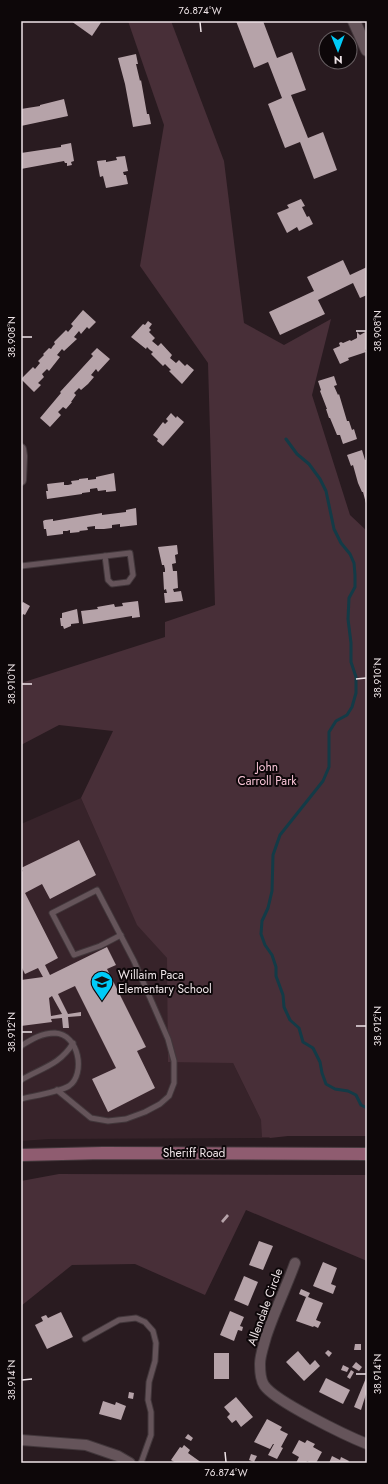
<svg xmlns="http://www.w3.org/2000/svg" width="388" height="1484" font-family="Jost,sans-serif">
	<style>
		.built { fill: #37232a }
		.green { fill: #482f38 }
		.lines { fill: none; stroke-linecap: round; stroke-linejoin: round }
		.stream { stroke: #133b47; stroke-width: 3 }
		.building { fill: #b6a3a9; fill-rule: evenodd }
		.service-casing { stroke: #42373b; stroke-width: 7 }
		.minor-casing { stroke: #42373b; stroke-width: 12 }
		.tertiary-casing { stroke: #42373b; stroke-width: 14 }
		.secondary-casing { stroke: #42373b; stroke-width: 14 }
		.service { stroke: #65545a; stroke-width: 5 }
		.minor { stroke: #65545a; stroke-width: 10 }
		.tertiary { stroke: #65545a; stroke-width: 12 }
		.secondary { stroke: #8f5c70; stroke-width: 12 }
		.ticks { fill: none; stroke: #eee4e7; stroke-width: 1.5 }
		.labels { text-anchor: middle; stroke-width: 4; stroke-linejoin: round; paint-order: stroke }
		.park-label { font-size: 12px; fill: #fac6d8; stroke: #0d0709 }
		.poi-label { font-size: 12px; fill: #eee4e7; stroke: #0d0709; text-anchor: start }
		.street-label { font-size: 12px; fill: #eee4e7; stroke: #0d0709 }
		.neatline { fill: none; stroke: #eee4e7; stroke-width: 1.5 }
		.ticks-label { font-size: 10px; text-anchor: middle; fill: #eee4e7 }
	</style>
	<rect width="100%" height="100%" fill="#291b20"/>
	<polygon class="built" points="81,798 137,924 198,992 270,1138 49,1139 21,1141 21,824"/>
	<g class="green">
		<polygon points="128,21 171,21 224,161 244,323 284,345 331,319 312,395 350,515 367,531 367,1136 288,1136 270,1138 269,1137 262,1137 261,1120 233,1063 168,1062 167,958 137,925 81,798 113,731 59,725 21,745 21,683 165,637 165,622 215,605 208,363 140,266 164,125"/>
		<polygon points="59,1174 367,1175 367,1261 246,1210 205,1295 135,1264 72,1265 21,1306 21,1181"/>
	</g>
	<g class="lines">
		<polyline class="stream" points="286,439 297,454 309,464 320,479 326,491 334,529 341,543 350,554 354,563 355,575 355,587 349,598 348,619 351,643 351,662 356,677 356,693 352,707 347,715 336,721 329,732 329,767 323,781 280,835 273,855 272,891 268,908 262,921 261,934 265,945 272,955 276,967 276,976 283,995 284,1007 290,1020 299,1028 303,1042 313,1048 320,1062 322,1073 326,1084 335,1089 348,1091 356,1095 361,1105 367,1108"/>
	</g>
	<g class="building">
		<polygon points="71,21 102,21 92,36"/>
		<polygon points="236,21 263,21 277,58 292,52 306,90 291,95 308,138 323,132 337,170 314,179 300,142 285,148 268,104 282,98 268,62 254,68"/>
		<polygon points="136,54 138,64 136,64 140,81 141,80 147,114 149,114 151,124 133,127 125,84 118,58"/>
		<polygon points="64,99 68,116 21,126 21,109 40,106 40,105"/>
		<polygon points="71,143 74,161 71,162 72,165 67,166 67,163 65,163 64,161 21,169 21,153 61,147 61,145"/>
		<polygon points="125,156 128,171 123,172 124,175 126,175 128,184 106,188 103,176 100,177 97,161 106,160 106,162 117,160 116,157"/>
		<polygon points="301,199 305,206 302,207 307,217 309,216 313,224 299,231 297,227 287,233 277,213 289,208 287,205"/>
		<polygon points="343,260 350,275 367,267 367,295 360,298 353,283 318,300 325,314 280,335 269,312 314,291 307,277"/>
		<polygon points="83,310 96,322 89,329 87,327 81,334 79,331 74,337 77,339 64,351 62,349 57,355 60,357 49,371 47,369 42,374 44,377 38,383 41,385 34,392 21,379 33,367 35,369 40,363 38,361 44,355 43,354 49,348 51,349 53,346 55,344 54,342 66,330 68,332 73,326 71,324"/>
		<polygon points="148,321 152,324 149,328 151,330 149,332 155,338 152,341 158,346 161,343 172,355 170,358 176,363 179,360 185,366 187,364 194,370 182,384 169,371 171,370 165,364 163,366 151,354 153,352 150,350 147,347 146,349 131,337 143,324 145,325"/>
		<polygon points="367,331 367,349 365,350 366,352 348,358 349,360 340,364 333,349 340,346 339,343 341,342 343,343 350,340 351,341 357,338 357,332 360,335"/>
		<polygon points="97,348 110,359 98,372 96,369 91,375 94,377 88,384 81,390 79,388 74,393 76,395 71,402 72,402 66,409 63,407 58,412 61,415 50,427 40,418 61,393 60,392 93,356 91,354"/>
		<polygon points="334,376 337,385 334,386 338,395 339,394 347,421 349,421 352,430 354,429 357,439 343,444 340,435 337,435 330,418 329,418 326,409 327,409 320,391 321,390 318,381"/>
		<polygon points="171,413 176,418 177,416 184,422 163,446 157,441 158,439 153,435 163,422 165,424 168,421 166,419"/>
		<polygon points="362,450 365,460 367,460 367,507 363,492 362,492 358,483 353,465 351,466 347,455"/>
		<polygon points="114,473 116,491 106,492 106,490 98,491 97,488 90,489 90,492 82,493 82,494 47,499 46,491 48,491 47,484 64,482 64,485 68,485 72,484 71,481 79,480 79,479 88,478 88,480 96,479 96,477"/>
		<polygon points="136,508 137,525 120,527 120,524 112,525 112,528 104,529 95,529 95,526 87,527 88,530 79,531 80,532 70,533 70,530 67,531 63,531 63,534 47,536 46,529 44,529 43,521 45,520 53,519 53,521 102,513 102,515 126,512 126,510"/>
		<polygon points="177,545 178,554 175,555 176,563 172,564 173,571 177,571 178,588 173,589 174,592 181,591 183,601 165,603 164,593 167,593 166,589 164,590 163,572 165,572 165,569 164,565 162,565 158,547"/>
		<polygon points="138,601 140,617 132,618 132,616 83,624 81,611 98,609 97,607 114,604 115,607 123,606 122,603"/>
		<polygon points="21,602 22,603 23,602 30,606 25,615 23,614 21,617"/>
		<polygon points="77,609 79,623 71,624 71,626 64,629 63,626 61,626 60,618 62,618 62,613"/>
		<path d="M79 840 96 875 50 899 42 884 25 893 58 958 45 965 50 975 107 947 116 965 107 969 146 1047 137 1051 155 1088 108 1112 92 1079 116 1068 75 986 58 994 68 1014 81 1012V1016L68 1017 69 1028H63L62 1018 51 1019 52 1022 21 1026V980L43 977 38 968 25 974 21 966V872L23 871 21 868ZM52 996 62 1014 51 1016 49 998Z"/>
		<polygon points="227,1214 229,1216 223,1223 221,1221"/>
		<polygon points="259,1241 273,1246 263,1270 249,1265"/>
		<polygon points="323,1262 337,1268 331,1284 336,1286 333,1294 313,1286"/>
		<polygon points="244,1276 258,1282 248,1306 234,1300"/>
		<polygon points="301,1289 310,1293 308,1297 323,1303 316,1320 321,1322 318,1328 314,1326 313,1327 296,1321 306,1297 299,1294"/>
		<polygon points="230,1311 244,1317 240,1326 243,1327 242,1331 238,1330 234,1341 220,1335"/>
		<polygon points="61,1312 73,1337 47,1349 35,1325 43,1321 41,1317 46,1315 48,1318"/>
		<polygon points="355,1344 361,1344 361,1350 354,1350"/>
		<polygon points="328,1350 332,1353 329,1357 325,1353"/>
		<polygon points="298,1351 310,1365 315,1360 320,1366 304,1381 286,1362"/>
		<rect x="214" y="1353" width="15" height="26"/>
		<polygon points="356,1362 362,1367 359,1371 352,1367"/>
		<polygon points="343,1365 349,1368 347,1372 341,1370"/>
		<polygon points="351,1370 354,1372 350,1379 347,1377"/>
		<polygon points="326,1378 350,1390 343,1404 319,1392"/>
		<polygon points="366,1378 367,1378 367,1391 361,1410 354,1407"/>
		<polygon points="129,1392 134,1393 133,1399 128,1398"/>
		<polygon points="236,1397 253,1417 241,1427 236,1420 232,1423 227,1417 230,1414 224,1407"/>
		<polygon points="103,1401 115,1405 116,1402 126,1406 121,1420 99,1414"/>
		<polygon points="267,1419 282,1427 280,1430 288,1434 281,1447 283,1448 277,1459 268,1455 274,1444 273,1444 270,1449 254,1442"/>
		<polygon points="188,1434 193,1438 191,1441 185,1438"/>
		<polygon points="299,1440 305,1443 307,1440 315,1444 313,1447 322,1452 316,1463 311,1463 307,1461 306,1463 296,1463 299,1457 292,1453"/>
		<polygon points="184,1445 190,1450 188,1453 202,1463 176,1463 171,1460 180,1447 182,1448"/>
		<polygon points="251,1454 257,1456 254,1462 249,1460"/>
		<polygon points="332,1456 340,1460 341,1457 349,1461 348,1463 329,1463"/>
	</g>
	<g class="lines">
		<g class="service-casing">
			<g id="service">
				<polygon points="130,553 133,575 128,582 112,584 108,580 105,556"/>
				<polyline points="21,566 105,556"/>
				<path d="M21 1046C32 1039 42 1033 55 1033 79 1034 86 1074 69 1086 59 1092 33 1096 21 1099"/>
				<path d="M21 1080C41 1068 60 1065 73 1043"/>
				<polyline points="57,1090 91,1118 108,1121 126,1119 145,1112 160,1104 169,1096 174,1083 174,1061 168,1039 134,961 97,890 52,913 74,955 100,946 121,935"/>
				<polyline points="85,1339 119,1320 136,1318 145,1322 153,1331 156,1343 155,1361 149,1382 148,1400 151,1412 151,1435 141,1463"/>
			</g>
		</g>
		<g class="minor-casing">
			<g id="minor">
				<polyline points="21,449 22,456 21,480"/>
				<path d="M295 1263C286 1288 274 1312 266 1337 264 1345 260 1355 260 1364 260 1370 260 1379 264 1385 274 1401 347 1436 367 1444"/>
				<polyline points="21,1440 86,1445 118,1456 130,1463"/>
			</g>
		</g>
		<g class="tertiary-casing">
			<polyline id="tertiary" points="354,21 367,50"/>
		</g>
		<g class="secondary-casing">
			<polyline id="secondary" points="21,1155 103,1153 367,1154"/>
		</g>
		<use href="#service" class="service"/>
		<use href="#minor" class="minor"/>
		<use href="#tertiary" class="tertiary"/>
		<use href="#secondary" class="secondary"/>
	</g>
	<path class="ticks" d="M200 22 201 32M356 331H366M22 337H32M356 679 366 678M22 684H32M356 1026H366M22 1032H32M356 1374H366M22 1380 32 1379M225 1452 226 1462"/>
	<defs>
		<g id="school-pin" transform="scale(1.15)"><path d="M0 17L-7.5 6A9.5 9.5 0 1 1 7.5 6Z" fill="#00cbf8" stroke="#0d0709"/><path d="M0-5L7-2L0 1L-7-2ZM-4 1L0 2.5L4 1V4Q0 6-4 4Z" fill="#111"/></g>
	</defs>
	<g fill-rule="evenodd">
		<use href="#school-pin" x="102" y="982"/>
	</g>
	<g class="labels">
		<g class="park-label">
			<text x="267" y="771">John<tspan x="267" dy="14">Carroll Park</tspan></text>
		</g>
		<g class="poi-label">
			<text x="118" y="979">Willaim Paca<tspan x="118" dy="14">Elementary School</tspan></text>
		</g>
		<g class="street-label">
			<text x="194" y="1157">Sheriff Road</text>
			<text transform="translate(265 1307) rotate(-70)" y="4">Allendale Circle</text>
		</g>
	</g>
	<rect width="388" height="1484" fill="none" stroke="#0d0709" stroke-width="44"/>
	<g transform="translate(338 50) rotate(179)"><circle r="19" fill="#0d0709" stroke="#675f62"/>
	<path d="M0-3L7 15L0 10L-7 15Z" fill="#00cbf8"/>
	<text y="-6" font-size="11" font-weight="bold" text-anchor="middle" fill="#eee4e7">N</text>
	</g>
	<rect x="22" y="22" width="344" height="1440" class="neatline"/>
	<g class="ticks-label">
		<text x="200" y="14">76.874°W</text>
		<text transform="translate(377 331) rotate(-90)" y="4">38.908°N</text>
		<text transform="translate(11 337) rotate(-90)" y="4">38.908°N</text>
		<text transform="translate(377 678) rotate(-90)" y="4">38.910°N</text>
		<text transform="translate(11 684) rotate(-90)" y="4">38.910°N</text>
		<text transform="translate(377 1026) rotate(-90)" y="4">38.912°N</text>
		<text transform="translate(11 1032) rotate(-90)" y="4">38.912°N</text>
		<text transform="translate(377 1374) rotate(-90)" y="4">38.914°N</text>
		<text transform="translate(11 1380) rotate(-90)" y="4">38.914°N</text>
		<text x="226" y="1476">76.874°W</text>
	</g>
</svg>
